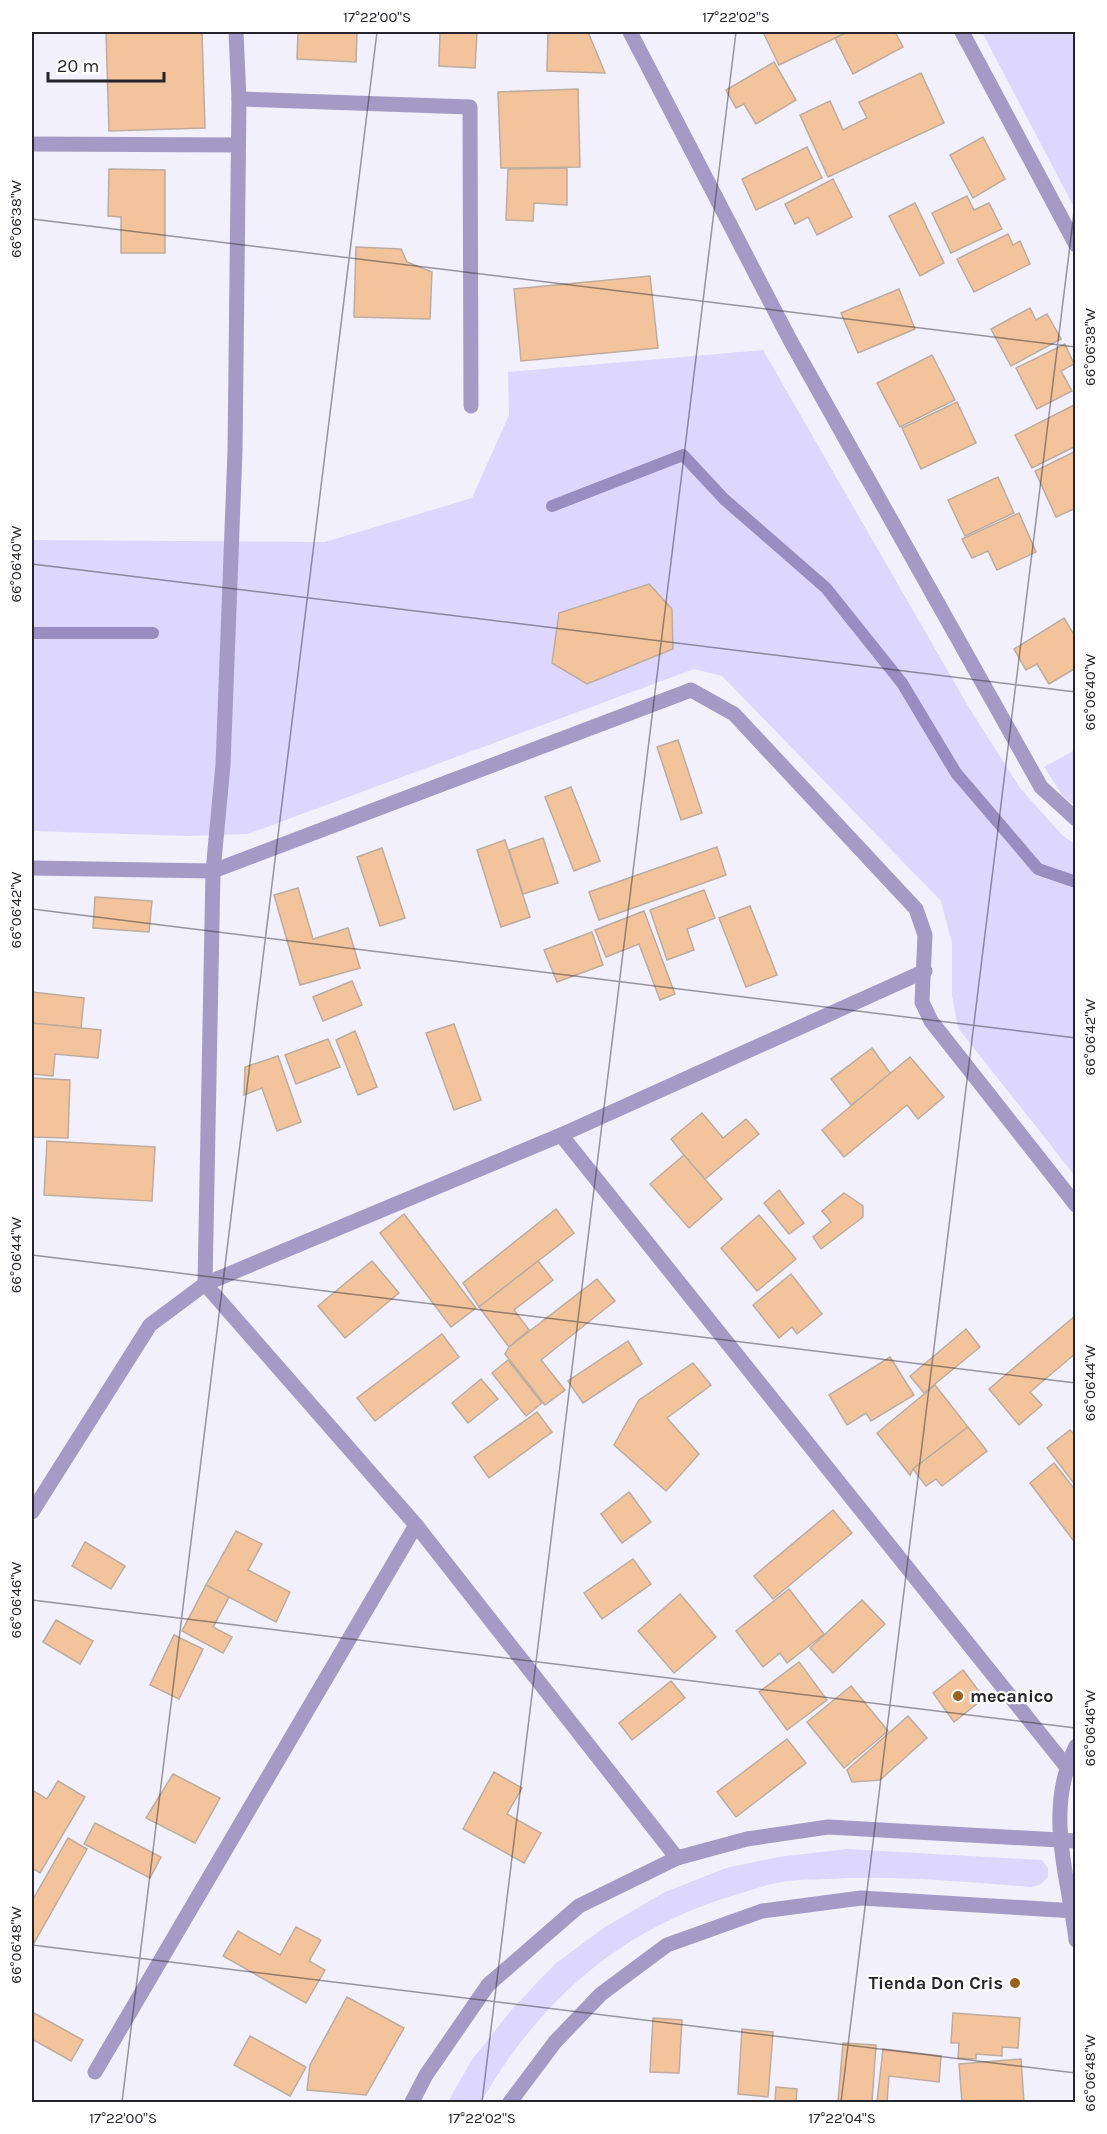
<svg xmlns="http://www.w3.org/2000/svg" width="1107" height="2134" font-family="Karla,sans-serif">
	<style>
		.green { fill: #ddd6fe }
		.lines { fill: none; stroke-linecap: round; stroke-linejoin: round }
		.stream { stroke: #978dc0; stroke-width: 12 }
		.building { fill: #f3c49c; stroke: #bdac9e; stroke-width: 1.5 }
		.minor { stroke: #a39bc5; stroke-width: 15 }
		.ticks { fill: none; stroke: #25232b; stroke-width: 1.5; stroke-opacity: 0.45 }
		.poi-dot { fill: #9b5f20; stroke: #fff; stroke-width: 2 }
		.labels { text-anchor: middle; stroke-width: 4.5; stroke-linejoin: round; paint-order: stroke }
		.poi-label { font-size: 18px; font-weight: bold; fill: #25232b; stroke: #fff; text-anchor: start }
		.neatline { fill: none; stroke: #25232b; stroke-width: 2 }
		.ticks-label { font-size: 15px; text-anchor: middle; fill: #25232b }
	</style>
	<rect width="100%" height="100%" fill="#f2f0fd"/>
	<g class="green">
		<polygon points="982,32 1075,32 1075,209"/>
		<polygon points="763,350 968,706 1020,788 1063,836 1075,844 1075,1176 958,1028 952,996 952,943 941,901 722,676 694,669 248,834 188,836 32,831 32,540 325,542 472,498 509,415 508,372"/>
		<polygon points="1075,750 1075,806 1063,796 1044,767"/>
		<path d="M847 1849 1042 1860 1048 1868V1877L1040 1885 1031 1887C963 1882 896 1875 827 1879 813 1880 797 1879 782 1882 767 1884 753 1890 738 1894 622 1928 541 1998 481 2102H448L471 2061 513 2008 555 1964 605 1927 665 1892 726 1868 778 1857Z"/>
	</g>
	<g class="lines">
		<g class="stream">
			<polyline points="552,506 683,455 724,499 826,588 902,683 956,773 1038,869 1076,882"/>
			<polyline points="32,633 153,633"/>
		</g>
	</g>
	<g class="building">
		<polygon points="106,32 202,32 205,128 109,131"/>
		<polygon points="298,32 357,32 356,62 297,59"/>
		<polygon points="440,32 477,32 475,68 439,66"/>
		<polygon points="548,32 588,32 605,73 547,71"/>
		<polygon points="763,32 848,32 779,65"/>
		<polygon points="848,32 895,32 903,47 853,74 835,38"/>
		<polygon points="774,62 796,100 756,124 744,104 736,108 726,90"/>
		<polygon points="921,73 944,123 828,177 800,115 830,101 843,130 867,118 859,102"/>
		<polygon points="578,89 580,167 501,168 498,92"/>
		<polygon points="983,137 1005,179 973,198 950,155"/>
		<polygon points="807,147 822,178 756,210 742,179"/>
		<polygon points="567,168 567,205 534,203 533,221 506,220 508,169"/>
		<polygon points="109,169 165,170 165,253 121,253 121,217 108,216"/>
		<polygon points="833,179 852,217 817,235 808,217 795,224 785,204"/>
		<polygon points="967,196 974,210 989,203 1002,229 951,253 932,213"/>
		<polygon points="915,203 944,263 920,276 889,216"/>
		<polygon points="1008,234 1013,245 1020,241 1030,264 974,292 957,259"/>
		<polygon points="356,247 401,249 407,262 432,272 430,319 354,317"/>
		<polygon points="650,276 658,348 521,361 514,289"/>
		<polygon points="899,289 915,329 858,353 841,313"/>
		<polygon points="1030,308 1036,320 1047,314 1061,339 1011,366 991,329"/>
		<polygon points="1065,344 1074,364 1061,371 1072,391 1037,409 1016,368"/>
		<polygon points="932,355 955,400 900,427 877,383"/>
		<polygon points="957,402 976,443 921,469 902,428"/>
		<polygon points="1076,404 1076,446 1032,468 1015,435"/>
		<polygon points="1076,451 1076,508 1056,517 1035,471"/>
		<polygon points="998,477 1014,513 965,536 948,500"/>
		<polygon points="1019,513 1036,552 997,570 988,551 972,558 962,539"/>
		<polygon points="649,584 672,609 673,649 587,684 552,663 559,613"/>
		<polygon points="1064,618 1076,638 1076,668 1049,684 1037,664 1026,670 1014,649"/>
		<polygon points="678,740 702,813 681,820 657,747"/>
		<polygon points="571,787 600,861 574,871 545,797"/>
		<polygon points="543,838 558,883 523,894 509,850"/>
		<polygon points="505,840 530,917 501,927 477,850"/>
		<polygon points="717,847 726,875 599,920 589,892"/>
		<polygon points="382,848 405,918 380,926 357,857"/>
		<polygon points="298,888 313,939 348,928 360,968 300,985 274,895"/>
		<polygon points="704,890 715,918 687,929 694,950 667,960 650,910"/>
		<polygon points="95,897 152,901 149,932 93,928"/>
		<polygon points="750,906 777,975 746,987 719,918"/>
		<polygon points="644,911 675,994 660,1000 639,944 606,957 595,930"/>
		<polygon points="592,932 603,965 557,982 544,950"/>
		<polygon points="352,981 362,1005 323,1021 313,997"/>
		<polygon points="32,992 84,998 81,1028 32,1023"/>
		<polygon points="32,1023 101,1030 98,1058 55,1054 53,1076 32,1074"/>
		<polygon points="454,1024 481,1100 454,1110 426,1033"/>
		<polygon points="355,1031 377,1087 358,1095 336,1040"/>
		<polygon points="328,1039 340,1067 296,1084 285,1055"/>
		<polygon points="872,1048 891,1074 851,1105 831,1079"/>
		<polygon points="278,1056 301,1122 277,1131 262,1088 244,1095 245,1067"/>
		<polygon points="910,1057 944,1097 918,1119 907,1105 844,1157 822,1130"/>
		<polygon points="32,1078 70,1080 68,1138 32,1137"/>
		<polygon points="702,1113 723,1138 746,1119 759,1134 704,1180 671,1139"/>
		<polygon points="47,1141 155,1147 152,1201 44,1195"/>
		<polygon points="684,1155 722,1199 689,1228 650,1184"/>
		<polygon points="779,1190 804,1223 789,1234 764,1203"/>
		<polygon points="844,1193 863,1206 863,1217 821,1249 813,1237 831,1222 822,1211"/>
		<polygon points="556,1209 574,1233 479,1307 463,1283"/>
		<polygon points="404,1214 476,1308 451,1327 380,1233"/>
		<polygon points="759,1215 796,1259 757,1291 721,1248"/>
		<polygon points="372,1261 399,1293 345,1338 318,1306"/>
		<polygon points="538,1261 553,1280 514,1310 529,1330 509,1347 479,1307"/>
		<polygon points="791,1274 822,1314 797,1334 792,1327 779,1338 753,1305"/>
		<polygon points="597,1279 615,1301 541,1360 565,1390 545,1405 505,1354 509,1347"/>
		<polygon points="1076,1315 1076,1353 1030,1392 1042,1405 1019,1425 989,1389"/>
		<polygon points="966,1329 980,1347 924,1393 910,1376"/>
		<polygon points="442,1334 459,1357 375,1421 357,1398"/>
		<polygon points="628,1341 642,1364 583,1403 568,1381"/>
		<polygon points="890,1357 914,1395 871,1421 866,1413 847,1425 829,1395"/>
		<polygon points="508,1360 542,1403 526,1416 492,1373"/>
		<polygon points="693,1363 711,1385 667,1418 699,1454 666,1491 614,1445 639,1400"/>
		<polygon points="481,1379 498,1399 468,1423 452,1403"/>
		<polygon points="935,1385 968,1427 913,1469 910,1475 877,1433"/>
		<polygon points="537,1412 552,1432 489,1478 474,1457"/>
		<polygon points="968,1427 987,1451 942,1486 936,1479 926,1486 913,1469"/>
		<polygon points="1070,1430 1076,1437 1076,1486 1047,1448"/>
		<polygon points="1054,1463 1076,1491 1076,1538 1073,1540 1030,1483"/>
		<polygon points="629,1492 651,1522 622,1543 601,1514"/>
		<polygon points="833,1510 852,1533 773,1599 754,1576"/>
		<polygon points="236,1531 262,1544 248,1570 290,1592 276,1622 206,1585"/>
		<polygon points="85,1542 125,1566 111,1589 72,1566"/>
		<polygon points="633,1559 651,1584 602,1619 584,1593"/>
		<polygon points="206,1585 229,1597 213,1627 232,1637 223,1653 182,1631"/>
		<polygon points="789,1589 824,1634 787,1663 780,1653 763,1667 736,1631"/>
		<polygon points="680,1594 716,1637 674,1673 638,1631"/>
		<polygon points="862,1600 885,1624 833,1673 810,1648"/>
		<polygon points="56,1620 93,1641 80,1664 43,1642"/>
		<polygon points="174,1635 203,1649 179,1699 150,1685"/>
		<polygon points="799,1662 827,1700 787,1730 759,1692"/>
		<polygon points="963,1670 984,1698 954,1722 933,1693"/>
		<polygon points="671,1681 685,1698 632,1740 619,1723"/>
		<polygon points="851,1686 888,1731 844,1768 807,1722"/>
		<polygon points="908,1716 927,1738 880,1780 852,1782 847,1770"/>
		<polygon points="787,1739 806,1763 736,1817 717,1792"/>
		<polygon points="494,1772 522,1788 507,1814 541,1833 524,1863 463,1829"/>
		<polygon points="173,1774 220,1798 195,1843 146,1818"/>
		<polygon points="58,1781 85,1797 40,1873 32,1868 32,1790 47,1799"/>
		<polygon points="95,1823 161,1857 150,1878 84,1844"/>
		<polygon points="68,1838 87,1849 34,1943 32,1942 32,1901"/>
		<polygon points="296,1927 321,1940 309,1961 325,1970 306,2003 223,1956 238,1931 280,1955"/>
		<polygon points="347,1997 404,2028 366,2095 307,2090 310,2065"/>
		<polygon points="32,2012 83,2040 71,2061 32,2039"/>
		<polygon points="953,2013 1020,2018 1018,2048 1002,2047 1002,2056 976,2054 976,2059 958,2058 959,2043 951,2043"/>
		<polygon points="653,2018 682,2020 679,2073 650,2072"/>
		<polygon points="742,2029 773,2032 768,2097 738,2094"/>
		<polygon points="250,2036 306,2067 290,2096 234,2065"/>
		<polygon points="843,2043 876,2045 872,2102 838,2102"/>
		<polygon points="883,2049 941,2056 939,2082 889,2076 887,2102 877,2102"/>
		<polygon points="1021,2059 1024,2102 962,2102 959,2064"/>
		<polygon points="776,2087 797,2089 796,2102 775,2102"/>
	</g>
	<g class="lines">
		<g class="minor">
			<polyline points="236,32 239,99 235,451 223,765 213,871 205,1284 416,1525 677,1858"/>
			<polyline points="630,32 790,340 1041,787 1076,819"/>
			<polyline points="962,32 1076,245"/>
			<polyline points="239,99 470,107 471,406"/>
			<polyline points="32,144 238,145"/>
			<polyline points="32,868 213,871 691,690 734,714 916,909 925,935 922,1002 931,1021 1076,1205"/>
			<polyline points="561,1135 1066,1766"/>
			<polyline points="32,1512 150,1325 205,1284 561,1135 925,971"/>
			<path d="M1076 1746C1044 1811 1068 1873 1076 1940"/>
			<polyline points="95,2072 416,1525"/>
			<polyline points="412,2102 426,2075 488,1985 579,1906 677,1858 747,1839 828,1827 1076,1841"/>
			<polyline points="510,2102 555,2042 601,1994 667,1945 762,1911 861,1898 1076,1911"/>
		</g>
	</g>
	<path class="ticks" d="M32 219 1076 347M32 564 1076 692M32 909 1076 1038M32 1255 1076 1383M32 1600 1076 1728M32 1945 1076 2073M122 2102 377 32M482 2102 736 32M841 2102 1076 196"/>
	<g class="poi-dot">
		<circle cx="958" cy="1696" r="6"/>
		<circle cx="1015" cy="1983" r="6"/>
	</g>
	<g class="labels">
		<g class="poi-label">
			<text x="970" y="1702">mecanico</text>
			<text x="1003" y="1989" text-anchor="end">Tienda Don Cris</text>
		</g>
	</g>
	<rect width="1107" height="2134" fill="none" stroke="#ffffff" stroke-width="66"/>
	<path d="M48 72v9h116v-9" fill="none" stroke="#25232b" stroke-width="3"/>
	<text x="57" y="72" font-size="18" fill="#25232b" stroke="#ffffff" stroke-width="4.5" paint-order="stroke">20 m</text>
	<rect x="33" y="33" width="1041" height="2068" class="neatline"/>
	<g class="ticks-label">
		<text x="377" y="22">17°22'00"S</text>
		<text x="736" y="22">17°22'02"S</text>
		<text transform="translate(16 219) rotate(-90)" y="5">66°06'38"W</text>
		<text transform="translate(1090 347) rotate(-90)" y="5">66°06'38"W</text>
		<text transform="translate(16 564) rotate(-90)" y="5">66°06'40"W</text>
		<text transform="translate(1090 692) rotate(-90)" y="5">66°06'40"W</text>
		<text transform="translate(16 910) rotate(-90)" y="5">66°06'42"W</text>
		<text transform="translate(1090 1037) rotate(-90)" y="5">66°06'42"W</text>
		<text transform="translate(16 1255) rotate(-90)" y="5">66°06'44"W</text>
		<text transform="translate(1090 1383) rotate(-90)" y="5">66°06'44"W</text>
		<text transform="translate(16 1600) rotate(-90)" y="5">66°06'46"W</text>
		<text transform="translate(1090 1728) rotate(-90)" y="5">66°06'46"W</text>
		<text transform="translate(16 1945) rotate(-90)" y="5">66°06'48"W</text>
		<text transform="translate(1090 2073) rotate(-90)" y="5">66°06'48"W</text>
		<text x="123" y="2123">17°22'00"S</text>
		<text x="482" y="2123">17°22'02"S</text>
		<text x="842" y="2123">17°22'04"S</text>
	</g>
</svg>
